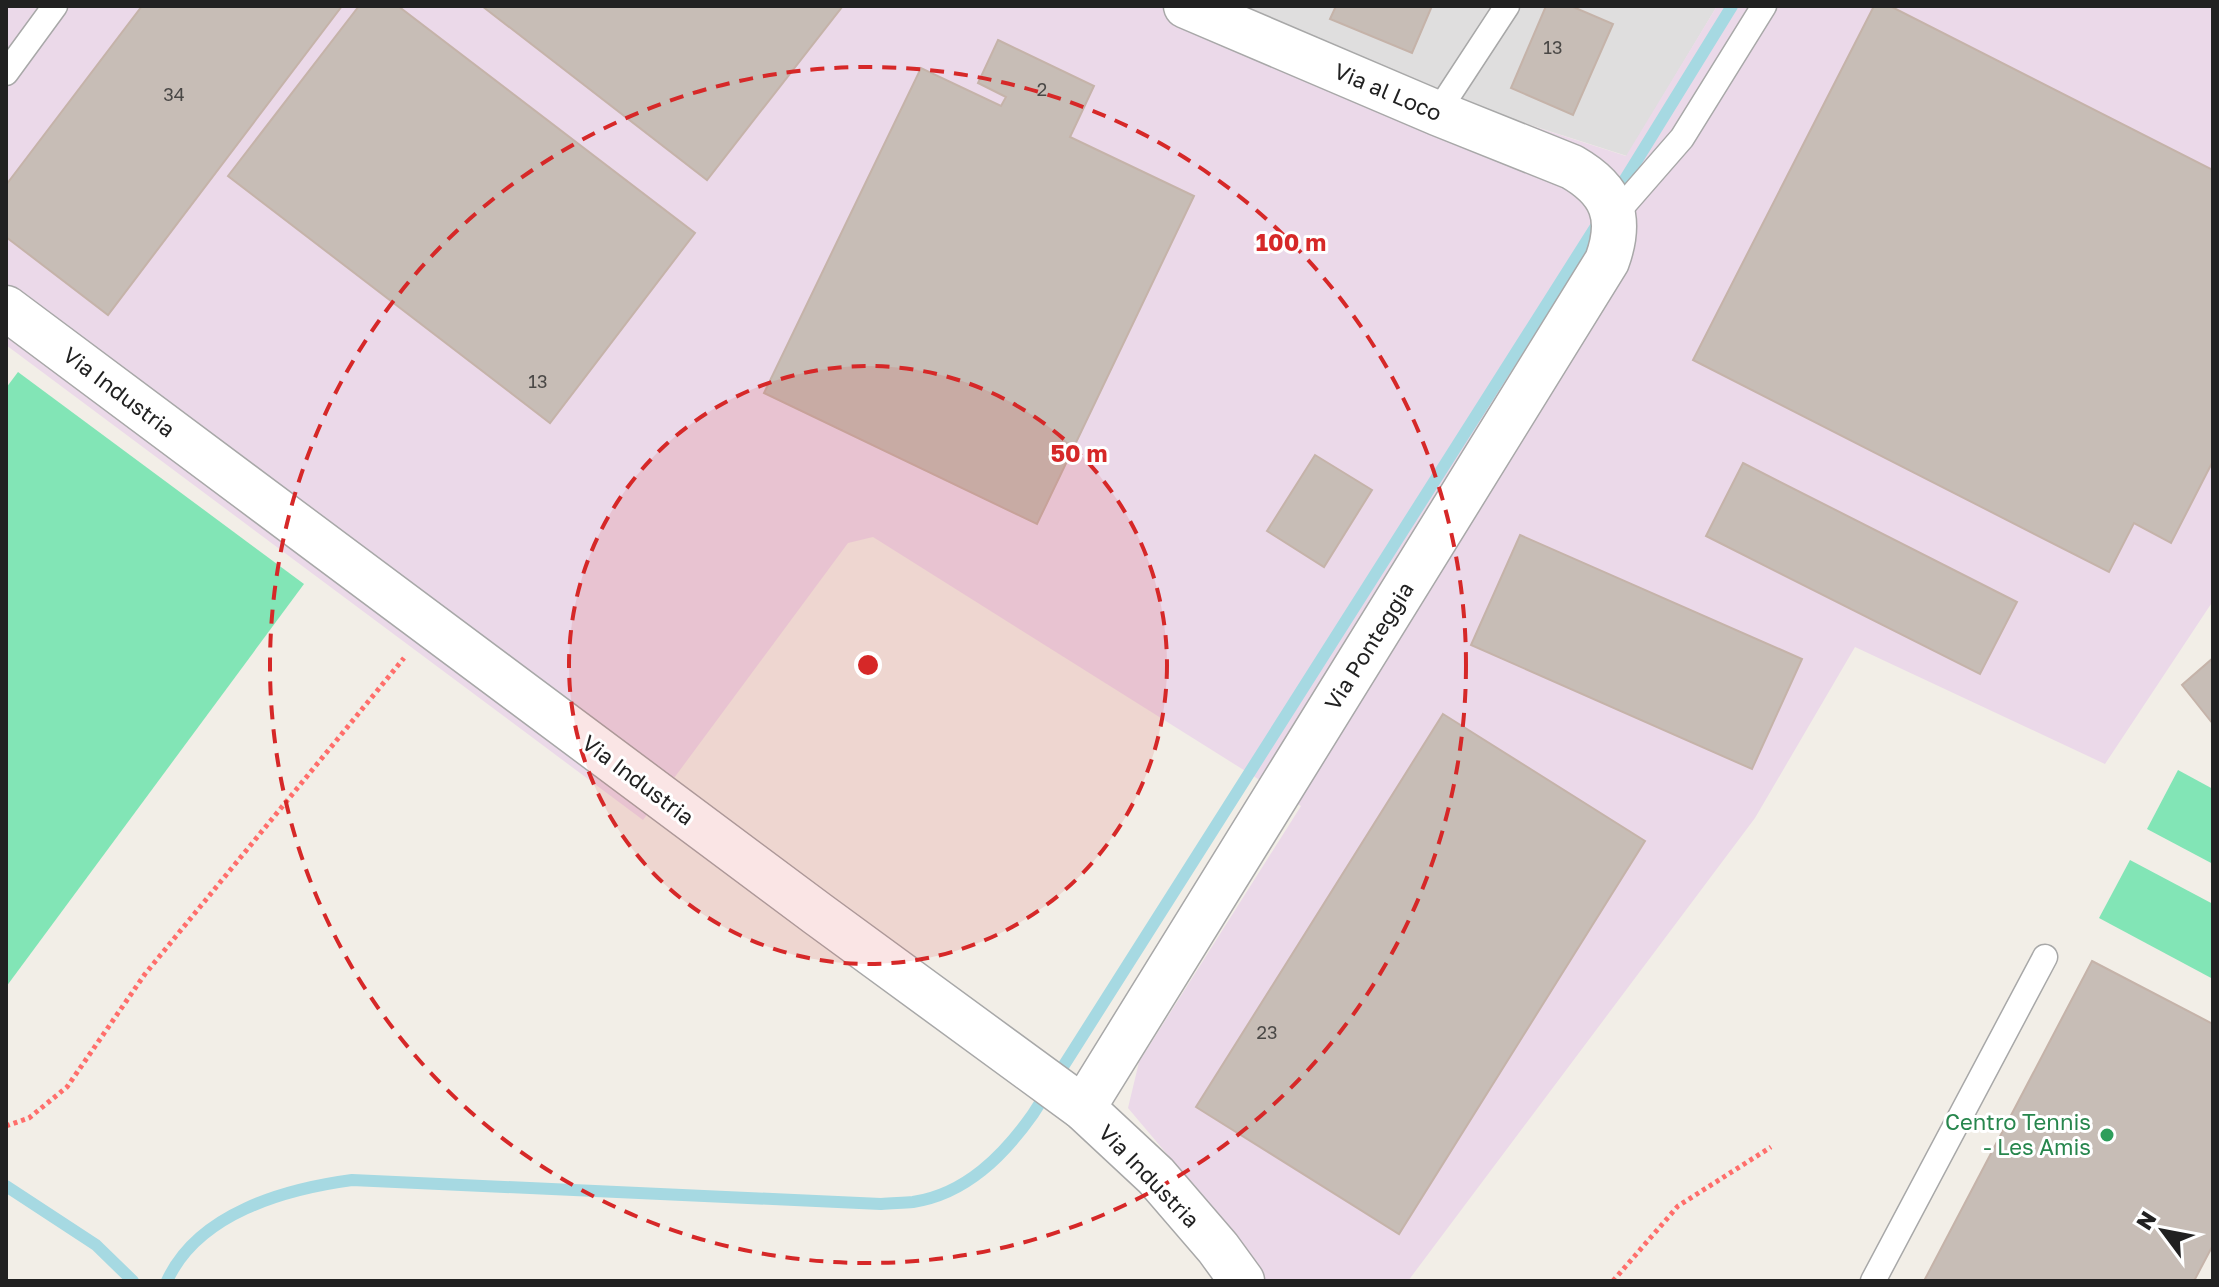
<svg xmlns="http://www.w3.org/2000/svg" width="2219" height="1287" font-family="'Golos Text',sans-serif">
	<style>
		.residential { fill: #dfdede }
		.industrial { fill: #ebd9e9 }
		.pitch { fill: #82e5b6 }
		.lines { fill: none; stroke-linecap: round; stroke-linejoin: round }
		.stream { stroke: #a6d9e2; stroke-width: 12 }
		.building { fill: #c7bdb6; stroke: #c5b3a9; stroke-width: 2 }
		.service-casing { stroke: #a8a8a8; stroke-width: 27 }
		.minor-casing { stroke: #a8a8a8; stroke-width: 47 }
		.path { stroke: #ff6e6b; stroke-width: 5; stroke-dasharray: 4 4; stroke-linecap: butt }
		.service { stroke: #fff; stroke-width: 24 }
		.minor { stroke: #fff; stroke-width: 44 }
		.ring { fill: none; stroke: #d62828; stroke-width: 4; stroke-dasharray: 14 10 }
		.leisure-dot { fill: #2e9e5b; stroke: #fff; stroke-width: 3 }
		.labels { text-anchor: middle; stroke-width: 6; stroke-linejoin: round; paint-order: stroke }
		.number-label { font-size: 18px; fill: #4a4846 }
		.street-label { font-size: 22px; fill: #212121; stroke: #fff }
		.leisure-label { font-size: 22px; fill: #27864d; stroke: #fff; text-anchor: end }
		.centre { fill: #d62828; stroke: #fff; stroke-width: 4 }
		.ring-label { font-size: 24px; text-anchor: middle; font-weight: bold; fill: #d62828; stroke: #fff; stroke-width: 6; stroke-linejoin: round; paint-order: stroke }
	</style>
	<rect width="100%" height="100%" fill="#f2eee7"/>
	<polygon class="residential" points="1196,6 1717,6 1627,156 1421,90"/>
	<polygon class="industrial" points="6,6 1196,6 1421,90 1626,156 1717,6 2213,6 2213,601 2105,764 1855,647 1755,818 1408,1281 1266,1281 1221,1218 1128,1108 1139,1062 1301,806 873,537 848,543 643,820 6,345"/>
	<g class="pitch">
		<polygon points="18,372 304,584 6,987 6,388"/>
		<polygon points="2178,770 2213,789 2213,864 2147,829"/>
		<polygon points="2130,860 2213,904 2213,979 2099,918"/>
	</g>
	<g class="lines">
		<g class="stream">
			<polyline points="1616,194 1732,6"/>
			<polyline points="6,1186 96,1245 133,1281"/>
			<path d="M167 1281C198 1213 285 1189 352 1180L881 1204C892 1203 903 1203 913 1202 966 1194 1004 1155 1033 1114L1600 220"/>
		</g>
	</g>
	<g class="building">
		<polygon points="142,6 342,6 108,315 6,237 6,185"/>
		<polygon points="359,6 398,6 695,233 550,423 228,176"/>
		<polygon points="482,6 841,6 842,7 707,180"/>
		<polygon points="1336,6 1432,6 1412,53 1330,19"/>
		<polygon points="1546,6 1571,6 1613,24 1573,115 1511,88"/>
		<polygon points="1874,6 1890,6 2213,170 2213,461 2171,543 2134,523 2109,572 1693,360"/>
		<polygon points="998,40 1094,86 1070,137 1194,196 1037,524 764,393 921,68 1001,106 1006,97 978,83"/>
		<polygon points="1315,455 1372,490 1324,567 1267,531"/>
		<polygon points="1743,463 2017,602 1980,674 1706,536"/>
		<polygon points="1520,535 1802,659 1752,769 1471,645"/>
		<polygon points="2213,658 2213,724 2182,685"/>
		<polygon points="1443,714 1645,841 1399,1234 1196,1107"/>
		<polygon points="2092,961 2213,1024 2213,1245 2194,1281 1924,1281"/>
	</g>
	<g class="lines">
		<g class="service-casing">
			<g id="service">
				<polyline points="6,73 55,6"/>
				<polyline points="1437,113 1507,6"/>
				<polyline points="1614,216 1682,138 1764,6"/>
				<polyline points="1873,1281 2045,957"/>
			</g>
		</g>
		<g class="minor-casing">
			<g id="minor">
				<polyline points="6,308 818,914 1083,1108 1156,1176 1218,1248 1242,1281"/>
				<path d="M1083 1108 1607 261C1623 217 1612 190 1572 167L1437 113 1186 6"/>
			</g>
		</g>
		<g class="path">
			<polyline points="6,1126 29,1118 67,1087 145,974 404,658"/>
			<polyline points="1613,1281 1678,1206 1771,1147"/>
		</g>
		<use href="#service" class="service"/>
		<use href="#minor" class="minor"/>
	</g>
	<circle cx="868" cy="665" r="299" fill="#d62828" fill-opacity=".12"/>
	<g class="ring">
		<circle cx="868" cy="665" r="299"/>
		<circle cx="868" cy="665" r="598"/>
	</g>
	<circle class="leisure-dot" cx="2107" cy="1135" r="8"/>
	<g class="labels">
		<g class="number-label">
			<text x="1553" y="54">13</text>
			<text x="1042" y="96">2</text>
			<text x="174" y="101">34</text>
			<text x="538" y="388">13</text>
			<text x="1267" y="1039">23</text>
		</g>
		<g class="street-label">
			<text transform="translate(1388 92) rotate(23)" y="8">Via al Loco</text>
			<text transform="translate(119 392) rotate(37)" y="8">Via Industria</text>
			<text transform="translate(1369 646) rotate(-58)" y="8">Via Ponteggia</text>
			<text transform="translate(638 780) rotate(37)" y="8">Via Industria</text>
			<text transform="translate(1149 1176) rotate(46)" y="8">Via Industria</text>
		</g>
		<g class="leisure-label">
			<text x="2091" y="1130">Centro Tennis<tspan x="2091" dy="25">- Les Amis</tspan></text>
		</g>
	</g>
	<circle cx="868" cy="665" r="12" class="centre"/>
	<g class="ring-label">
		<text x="1291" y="251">100 m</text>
		<text x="1079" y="462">50 m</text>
	</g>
	<rect width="2219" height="1287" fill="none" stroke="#212121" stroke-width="16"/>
	<g transform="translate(2163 1231) rotate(302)" stroke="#ffffff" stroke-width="6" paint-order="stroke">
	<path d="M0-6L14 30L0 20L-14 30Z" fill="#212121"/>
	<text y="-12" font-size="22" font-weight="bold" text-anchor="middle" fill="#212121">N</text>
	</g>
</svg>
